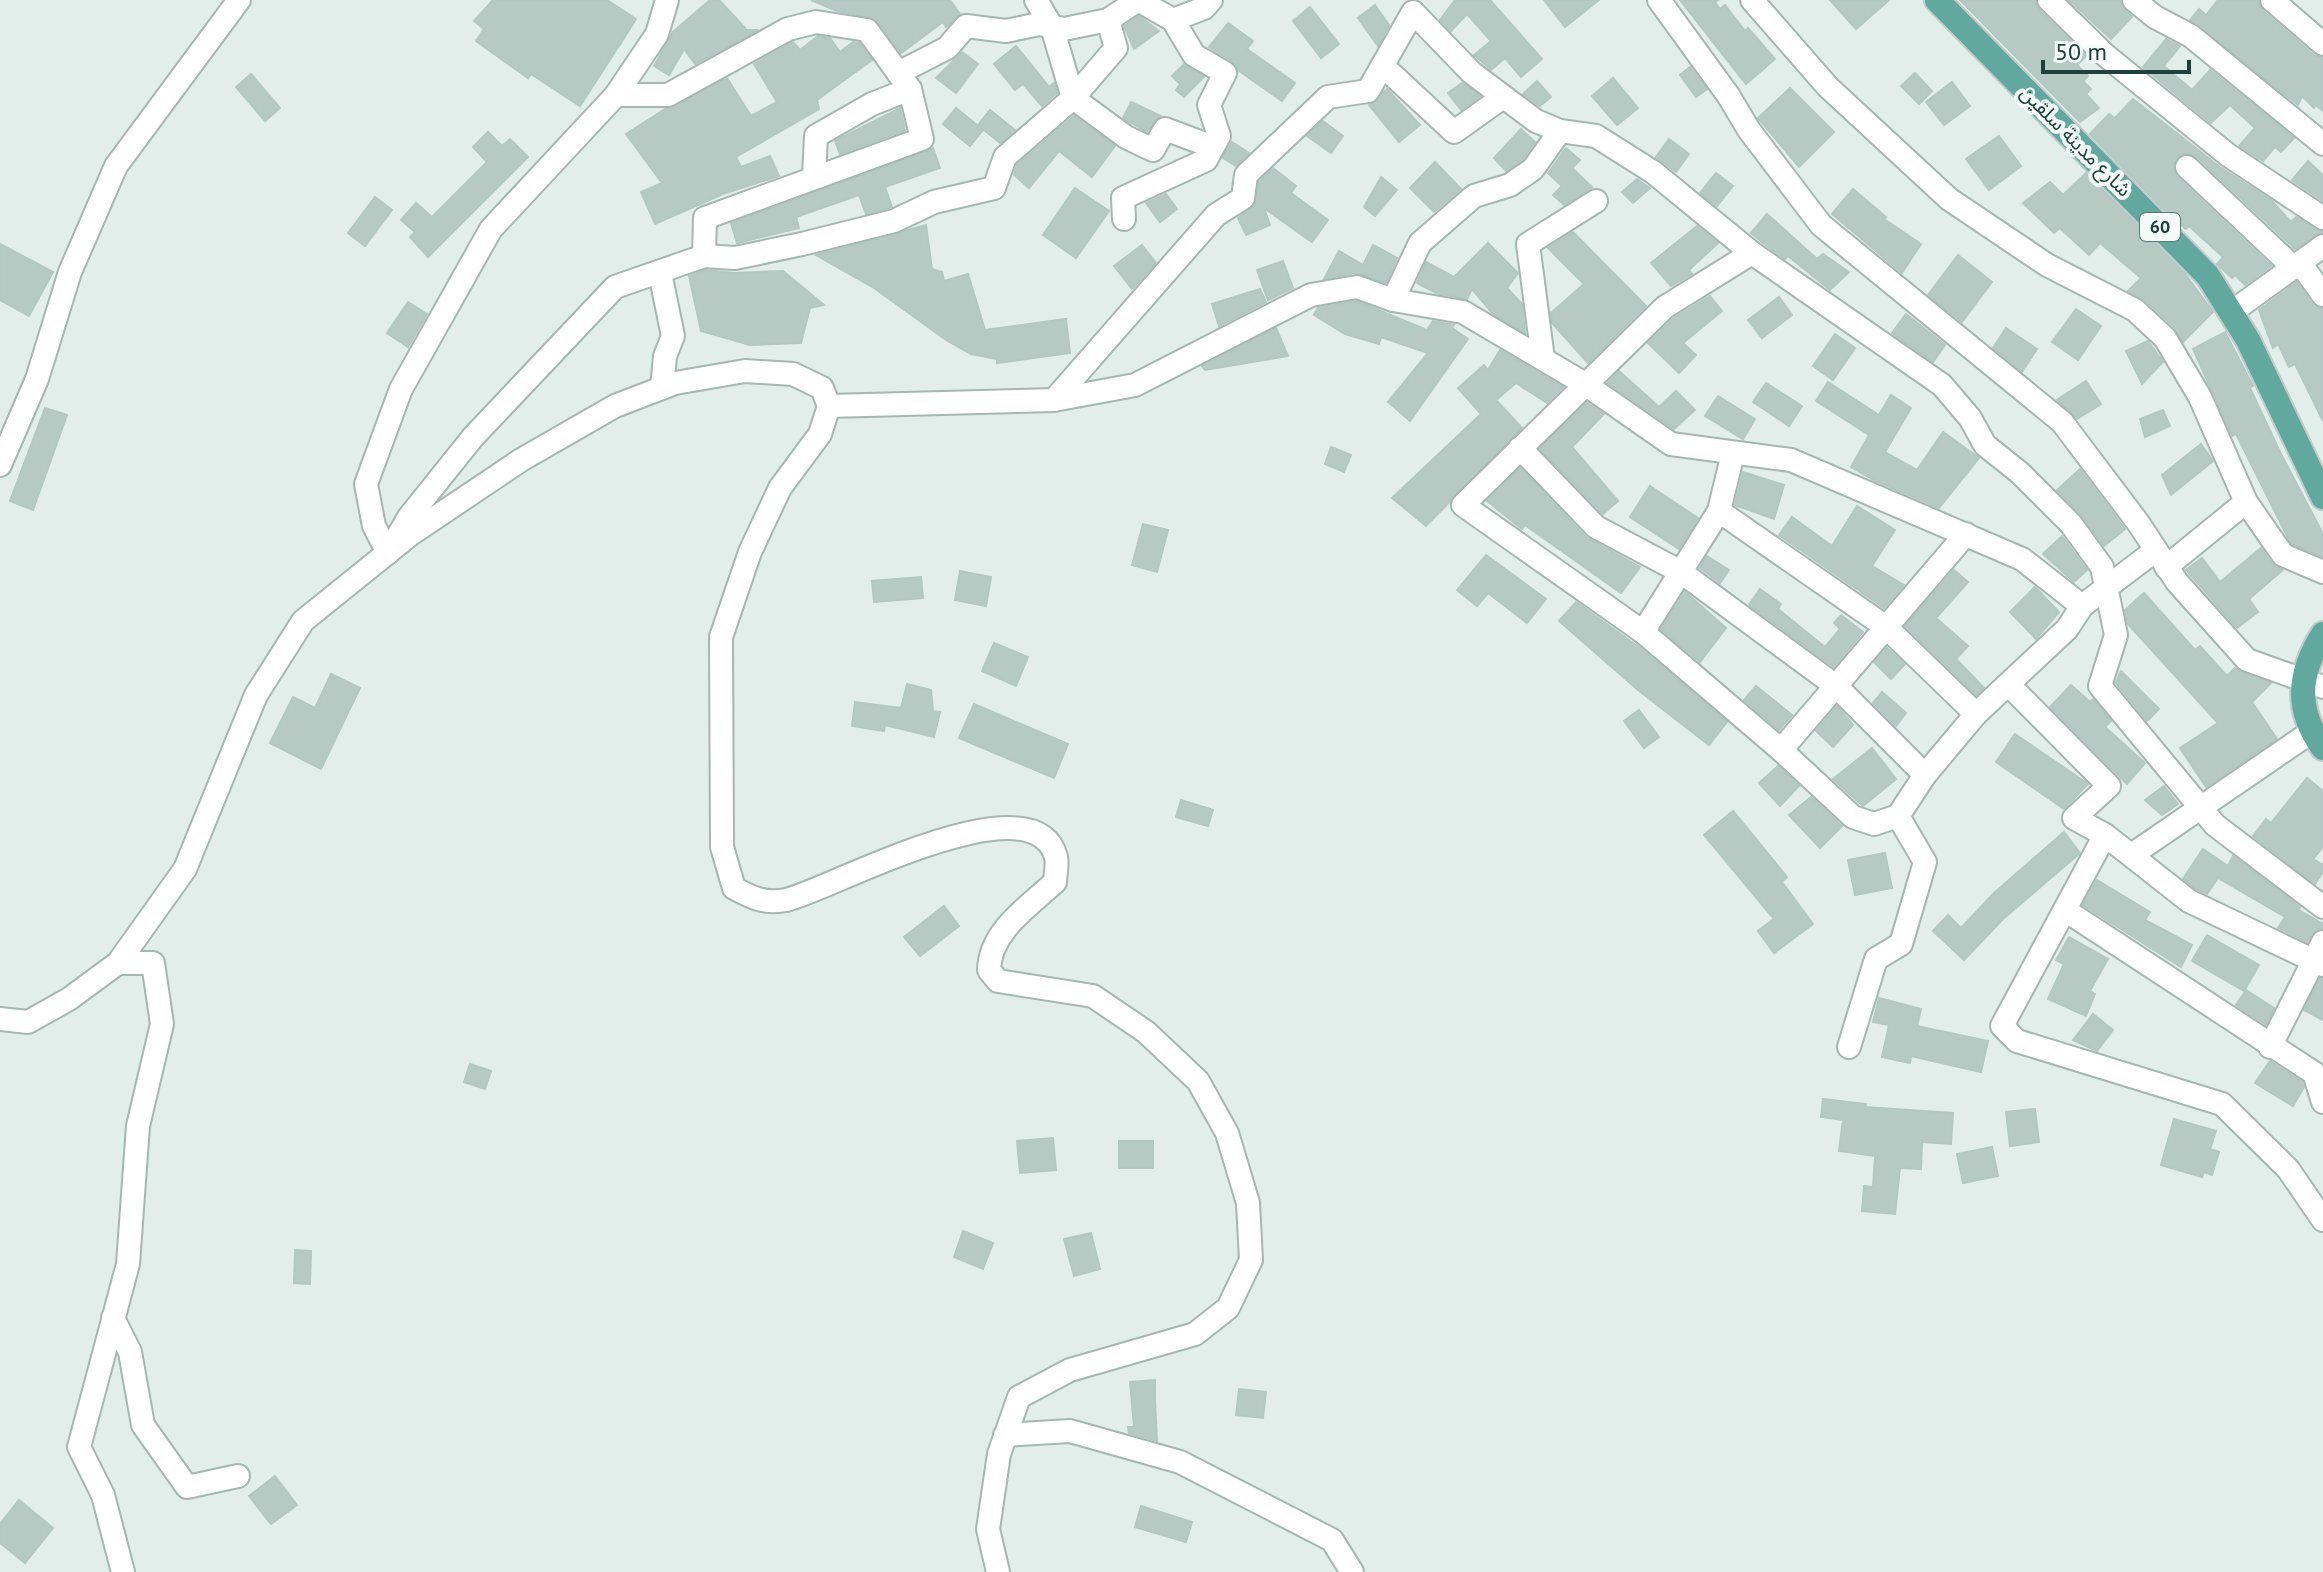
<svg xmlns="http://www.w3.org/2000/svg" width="2323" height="1572" font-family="'PT Sans','Noto Sans Arabic',sans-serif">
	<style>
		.building { fill: #b7c9c3; stroke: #b3c8c2; stroke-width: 2 }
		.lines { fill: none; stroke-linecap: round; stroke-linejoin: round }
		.minor-casing { stroke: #a4b7b2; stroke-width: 26 }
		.primary-casing { stroke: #c0cac8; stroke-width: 28 }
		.minor { stroke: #fff; stroke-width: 22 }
		.primary { stroke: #61a89e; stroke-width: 24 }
		.labels { text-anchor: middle; stroke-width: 8; stroke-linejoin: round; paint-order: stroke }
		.shield { fill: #f3faf7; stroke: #5f7873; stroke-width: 2 }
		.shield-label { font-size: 18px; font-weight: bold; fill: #1f413b }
		.street-label { font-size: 20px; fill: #1f413b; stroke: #f3faf7 }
	</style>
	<rect width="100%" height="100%" fill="#e2eeea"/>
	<g class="building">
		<polygon points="493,0 607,0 636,19 619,46 615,43 618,47 580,106 531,74 528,78 476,41 484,29 474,21"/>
		<polygon points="710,0 719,0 747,30 758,30 695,64 684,49 669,75 654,66 673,32"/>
		<polygon points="811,0 950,0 960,14 946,27 943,22 901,53 878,22 870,17 837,11"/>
		<polygon points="1455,0 1490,0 1542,59 1521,77 1505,58 1491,70 1474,55 1491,41 1467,14 1451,31 1440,20"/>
		<polygon points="1544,0 1599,0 1565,27"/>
		<polygon points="1680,0 1718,0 1715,2 1720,9 1725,5 1745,31 1748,28 1775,59 1746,84"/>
		<polygon points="1830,0 1889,0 1856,29"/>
		<polygon points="1960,0 2035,0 2039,10 2086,56 2077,65 2088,76 2083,81 2091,89 2086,94 2099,108 2080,122"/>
		<polygon points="2069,0 2120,0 2132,17 2111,39"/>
		<polygon points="2218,0 2258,0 2263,11 2314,55 2323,58 2323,111 2316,105 2314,108 2302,96 2298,105 2190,20 2199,9 2206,15"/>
		<polygon points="1375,5 1389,25 1378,46 1358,18"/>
		<polygon points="1310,7 1339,44 1321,58 1293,21"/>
		<polygon points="1139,16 1159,31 1134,49 1124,26"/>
		<polygon points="1228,23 1253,41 1247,49 1295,83 1282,101 1239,71 1232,61 1209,47"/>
		<polygon points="818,36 830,38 840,52 853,42 859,43 872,60 817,100 819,109 736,157 741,167 770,156 779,176 723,194 655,224 641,192 662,183 626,134 665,109 727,78 751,116 777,102 754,64 793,42 800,50"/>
		<polygon points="2166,39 2180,46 2164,66 2192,90 2210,70 2294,138 2281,152 2275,147 2263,161 2239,146 2255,128 2230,105 2211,123 2143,67"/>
		<polygon points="1016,46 1049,87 1054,83 1057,93 1042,106 1023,84 1015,90 994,64"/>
		<polygon points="962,52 978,64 956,93 936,78"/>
		<polygon points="1184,64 1204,77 1184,97 1176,90 1180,84 1172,76"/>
		<polygon points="1690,67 1707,89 1696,97 1680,75"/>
		<polygon points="1915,73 1932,91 1919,104 1901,86"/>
		<polygon points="251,74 280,108 265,121 236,87"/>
		<polygon points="1613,78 1638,108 1617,125 1592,96"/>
		<polygon points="1537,81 1551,97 1540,106 1523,94"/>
		<polygon points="1952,82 1970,106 1944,125 1926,102"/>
		<polygon points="1462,83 1480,96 1461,110 1448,93"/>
		<polygon points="1790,88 1834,132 1799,167 1758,118"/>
		<polygon points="1387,89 1420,125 1399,142 1369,105"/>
		<polygon points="2133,99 2220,167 2272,201 2291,222 2296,217 2323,232 2295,249 2197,157 2182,154 2173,165 2177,177 2271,266 2245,285 2235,275 2232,278 2217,264 2223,257 2189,226 2186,229 2169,215 2090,134 2109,114 2115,118"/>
		<polygon points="1131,102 1161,116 1147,132 1123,118"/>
		<polygon points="900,108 905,130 840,154 835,141"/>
		<polygon points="956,108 983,130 970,146 943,124"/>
		<polygon points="990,110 1015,130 1000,143 978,125"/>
		<polygon points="1074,116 1115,146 1092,177 1059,151 1029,188 1014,175 1017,165"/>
		<polygon points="1323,121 1343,136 1331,153 1307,136"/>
		<polygon points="1521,129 1535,142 1523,159 1506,171 1494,158"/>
		<polygon points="488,132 502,146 510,139 528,157 428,257 410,237 415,232 401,220 416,203 432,217 487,162 473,147"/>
		<polygon points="1999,136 2021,166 1989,190 1966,159"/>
		<polygon points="1669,139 1689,154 1676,172 1656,157"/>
		<polygon points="1232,142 1249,153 1236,166 1223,158"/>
		<polygon points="933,148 940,168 885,187 892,207 866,214 859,195 796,217 799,228 737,243 731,223"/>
		<polygon points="1566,148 1580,160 1572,168 1592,187 1564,205 1553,195 1562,186 1548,173"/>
		<polygon points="2308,161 2323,175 2323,201 2292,180"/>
		<polygon points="1435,162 1461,189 1434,212 1410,188"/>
		<polygon points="1273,168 1296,186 1291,193 1328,220 1312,242 1264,208 1270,225 1246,235 1238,218 1254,206 1259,182"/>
		<polygon points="1716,173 1733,186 1717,206 1700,193"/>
		<polygon points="2086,173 2185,274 2213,312 2183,342 2175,328 2145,300 2128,291 2141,278 2100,243 2089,255 2060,228 2054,233 2023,203 2050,182 2063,195"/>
		<polygon points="1381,177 1397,190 1375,216 1364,207"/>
		<polygon points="1637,179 1650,188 1633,203 1622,192"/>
		<polygon points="1075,188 1109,211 1076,258 1043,235"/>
		<polygon points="1853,189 1886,217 1884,219 1921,244 1902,273 1832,214"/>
		<polygon points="1166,194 1177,209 1160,222 1146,203"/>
		<polygon points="375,197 392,210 365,246 348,233"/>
		<polygon points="1767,214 1817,259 1823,254 1849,272 1830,290 1788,256 1785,259 1763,243 1751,233"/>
		<polygon points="926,225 932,269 942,272 944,281 968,274 985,330 1066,319 1070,353 997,363 997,359 971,354 946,340 874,288 816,255"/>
		<polygon points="1697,226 1718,243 1689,270 1692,274 1671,286 1651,263"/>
		<polygon points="1573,232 1646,306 1588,363 1552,323 1551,313 1584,284 1548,248"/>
		<polygon points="1488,243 1518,273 1507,288 1522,304 1525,333 1493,314 1472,289 1467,299 1436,293 1417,283 1426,262 1454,277"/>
		<polygon points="0,244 53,272 29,316 0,300"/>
		<polygon points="1142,245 1156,263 1132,289 1114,266"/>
		<polygon points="1373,245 1397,258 1386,283 1355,273 1324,279 1339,251 1363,265"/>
		<polygon points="1958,255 1992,282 1962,322 1928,295"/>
		<polygon points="1283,261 1293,288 1268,300 1257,270"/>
		<polygon points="706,270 734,273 783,271 824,305 810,308 801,343 750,345 701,331 689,276"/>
		<polygon points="2297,282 2312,304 2323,309 2323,421 2295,364 2289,367 2278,344 2273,348 2259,310"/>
		<polygon points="1260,289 1266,302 1219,326 1212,304"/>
		<polygon points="1710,296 1722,311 1683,343 1696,355 1679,373 1648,343 1674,318"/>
		<polygon points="1779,297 1792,315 1762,338 1748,320"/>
		<polygon points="1356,301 1427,330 1433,321 1454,325 1452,328 1468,339 1410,421 1388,402 1428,353 1381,337 1379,344 1345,334 1314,315 1318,308"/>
		<polygon points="408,302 427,314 408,347 387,333"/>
		<polygon points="2076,309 2101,326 2078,360 2052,342"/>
		<polygon points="1906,314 1945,345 1933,362 1892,333"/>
		<polygon points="1276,328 1288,356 1205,370 1202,366"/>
		<polygon points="2006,328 2037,349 2022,372 1993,348"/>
		<polygon points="2225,332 2253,386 2250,388 2281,454 2323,534 2323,557 2292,544 2288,538 2236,434 2232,436 2193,349"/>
		<polygon points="1835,334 1855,348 1833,380 1813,366"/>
		<polygon points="2148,341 2163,362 2142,384 2126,351"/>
		<polygon points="1500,350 1563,387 1547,403 1516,383 1496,400 1522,428 1426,526 1392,498 1481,414 1458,388 1484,365 1488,370"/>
		<polygon points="1619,371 1659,407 1676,391 1695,410 1674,429 1608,383"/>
		<polygon points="2086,381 2101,404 2077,419 2057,400"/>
		<polygon points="1828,382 1879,415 1891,395 1911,408 1885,452 1917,470 1943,432 1979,458 1939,508 1874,480 1851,467 1869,435 1816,401"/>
		<polygon points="1766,383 1802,406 1789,426 1753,402"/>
		<polygon points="1718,396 1755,419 1743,439 1705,416"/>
		<polygon points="1587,403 1604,414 1572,447 1618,501 1603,514 1540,449"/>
		<polygon points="45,408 67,415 33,510 10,501"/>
		<polygon points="2163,410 2170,426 2145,437 2140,419"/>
		<polygon points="2201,444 2213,461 2171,495 2162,475"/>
		<polygon points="1331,447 1351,455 1344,472 1325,464"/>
		<polygon points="1520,468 1586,537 1640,567 1621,593 1525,525 1522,529 1487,501"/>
		<polygon points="2080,469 2125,529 2104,546 2082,516 2057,490"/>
		<polygon points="1743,472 1784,485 1774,519 1735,505"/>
		<polygon points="1650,486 1698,518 1679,549 1630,517"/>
		<polygon points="1857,506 1895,530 1872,566 1904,585 1884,608 1779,535 1792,517 1832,546"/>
		<polygon points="1143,524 1168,530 1157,572 1132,565"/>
		<polygon points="2062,536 2087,570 2074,582 2043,554"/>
		<polygon points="2261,548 2272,564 2283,570 2249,599 2258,612 2237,628 2186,570 2202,558 2220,582"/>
		<polygon points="1486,555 1546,599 1527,623 1488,593 1477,606 1457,590"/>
		<polygon points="1707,556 1729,570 1720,583 1700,568"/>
		<polygon points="1954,570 1968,582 1936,618 1968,646 1956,659 1984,688 1976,695 1905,626"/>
		<polygon points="960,571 991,577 986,606 955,600"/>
		<polygon points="921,577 923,598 874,602 872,581"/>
		<polygon points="2035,587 2059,612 2036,639 2010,612"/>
		<polygon points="1760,589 1781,604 1778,609 1825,647 1840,629 1834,623 1841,615 1863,632 1834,667 1749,605"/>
		<polygon points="1685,592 1726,628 1700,662 1661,629"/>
		<polygon points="2144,593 2195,650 2200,646 2227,676 2235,668 2271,683 2252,702 2277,739 2206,787 2180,748 2218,723 2128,624 2125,610"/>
		<polygon points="1576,602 1640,648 1727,722 1709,745 1638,690 1559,621"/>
		<polygon points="994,643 1028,657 1016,686 982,671"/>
		<polygon points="1887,648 1905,664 1891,679 1874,662"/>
		<polygon points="2121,671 2159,709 2147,721 2116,683"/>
		<polygon points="331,674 360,688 321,769 270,743 293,697 315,708"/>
		<polygon points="907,684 931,690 933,711 940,712 934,737 885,725 884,731 852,726 855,702 901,708"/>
		<polygon points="2071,685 2090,702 2093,699 2111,721 2105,727 2145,763 2127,784 2050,707"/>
		<polygon points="1756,686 1792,715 1779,730 1744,700"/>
		<polygon points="1882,692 1906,713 1896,726 1873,703"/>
		<polygon points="974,704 1068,744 1054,778 959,738"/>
		<polygon points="1837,706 1853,725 1833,747 1816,731"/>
		<polygon points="1639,710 1659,737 1644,748 1624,721"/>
		<polygon points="2015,734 2088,784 2064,809 1996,762"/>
		<polygon points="1872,748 1896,779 1863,806 1833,779"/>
		<polygon points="1778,766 1799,786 1780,806 1759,783"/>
		<polygon points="2307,778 2323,791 2323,847 2313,859 2323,865 2323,872 2315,884 2253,836 2266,819 2271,823"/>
		<polygon points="2164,786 2178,804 2162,815 2145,800"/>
		<polygon points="1811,797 1842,826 1820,848 1789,815"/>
		<polygon points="1181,800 1213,810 1208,826 1176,817"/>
		<polygon points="1733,811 1787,877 1782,882 1813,924 1774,953 1758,931 1774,919 1704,835"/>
		<polygon points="2064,832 2080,853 2003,919 1964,960 1933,931 1948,915 1961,928 1994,893"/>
		<polygon points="2203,849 2228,866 2233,856 2300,907 2299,910 2323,924 2323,928 2315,931 2307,942 2278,928 2285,917 2218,878 2207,894 2196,889 2183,879"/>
		<polygon points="1885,853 1892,888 1855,895 1848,860"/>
		<polygon points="2097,880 2150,912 2145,920 2192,945 2181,967 2083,905"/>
		<polygon points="944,906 959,926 920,956 904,937"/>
		<polygon points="2207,935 2259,965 2244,991 2192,961"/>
		<polygon points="2069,937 2108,959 2090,991 2095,994 2086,1016 2048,999 2064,964 2056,960"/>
		<polygon points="2320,978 2323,979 2323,1020 2304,1010"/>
		<polygon points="2246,990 2274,1008 2266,1025 2236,1005"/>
		<polygon points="1879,998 1921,1009 1917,1026 1988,1041 1981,1072 1911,1056 1910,1063 1882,1057 1889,1025 1873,1022"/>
		<polygon points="2093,1014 2113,1030 2097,1051 2073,1040"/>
		<polygon points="2270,1061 2302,1082 2304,1087 2293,1106 2255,1083"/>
		<polygon points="470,1064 491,1071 485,1089 464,1082"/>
		<polygon points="1823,1099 1866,1104 1865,1107 1953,1113 1951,1144 1922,1142 1921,1169 1900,1168 1895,1214 1862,1211 1864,1186 1873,1187 1875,1156 1839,1151 1843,1120 1821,1117"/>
		<polygon points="2035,1109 2039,1142 2010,1146 2006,1112"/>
		<polygon points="2174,1119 2216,1131 2210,1149 2219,1152 2212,1175 2204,1172 2202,1177 2161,1165"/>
		<polygon points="1053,1138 1056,1170 1020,1173 1017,1141"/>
		<rect x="1119" y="1141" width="34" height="27"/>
		<polygon points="1992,1147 1998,1176 1963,1183 1957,1154"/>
		<polygon points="963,1231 993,1243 983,1269 954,1257"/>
		<polygon points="1091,1233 1100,1269 1074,1276 1064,1239"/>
		<polygon points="295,1250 311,1251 310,1284 294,1283"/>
		<polygon points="1155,1380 1155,1400 1157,1441 1129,1433 1128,1427 1134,1427 1130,1382"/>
		<polygon points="1239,1389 1266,1392 1263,1418 1236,1415"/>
		<polygon points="275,1476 297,1505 271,1524 249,1496"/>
		<polygon points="19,1500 53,1528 25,1563 0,1543 0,1524"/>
		<polygon points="1141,1506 1192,1522 1186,1542 1135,1527"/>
	</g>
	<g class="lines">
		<g class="minor-casing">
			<g id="minor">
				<polyline points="667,0 657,34 616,95 491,229 401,389 366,484 374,526 388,553 409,517 473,437 615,287 704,256 735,258 802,244 894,221 934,202 994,188 1005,157 1073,98 1116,48 1108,20"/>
				<polyline points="1036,0 1052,27 1073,98 1126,137 1153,150 1165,129 1213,147"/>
				<polyline points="1659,0 1728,95 1749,130 1821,225 2062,422 2139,524 2177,582 2247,660 2323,687"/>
				<polyline points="1752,0 1828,87 1949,199 2047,265 2135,310 2165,338 2200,397 2246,502 2283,555 2323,572"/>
				<polyline points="2049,0 2104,54 2228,155 2323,218"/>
				<polyline points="2134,0 2155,17 2191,36 2323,144"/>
				<polyline points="2272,0 2323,44"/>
				<polyline points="1173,20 1204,8 1211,0"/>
				<polyline points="1384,67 1454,132 1503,97"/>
				<polyline points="898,73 947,48 966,26 1006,31 1039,24 1064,29 1108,20 1138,0"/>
				<polyline points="616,95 668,95 788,29 816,22 867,30 910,89 922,139 705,218 704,256"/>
				<polyline points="2187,167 2294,268 2303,267 2323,295"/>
				<polyline points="814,177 816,136 872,104 910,89"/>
				<polyline points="1124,219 1123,198 1206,160 1219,136 1209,105 1225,73 1194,55 1173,20 1138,0"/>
				<polyline points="1752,253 1665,307 1463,505 1643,632 1781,750 1853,817 1874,824 1898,816"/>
				<polyline points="660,273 673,336 665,356 662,388"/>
				<polyline points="1393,300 1420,243 1474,196 1510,185 1533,169 1560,131"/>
				<polyline points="2233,311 2323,246"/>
				<polyline points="1543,359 1528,244 1596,201"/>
				<polyline points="1054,400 1216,215 1243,198 1246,175 1328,97 1368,91 1413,12 1472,73 1536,121 1560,131 1596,136 1653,172 1752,253 1942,385 1970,418 1985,445 2020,473 2071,524 2102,567 2116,635 2100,686 2215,825 2323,907"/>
				<polyline points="829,406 1054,400 1135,385 1311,295 1357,287 1393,300 1463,312 1585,384 1671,444 1791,460 2022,559 2082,606"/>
				<polyline points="1520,448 1596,527 1681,572 1836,686 1925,775"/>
				<polyline points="0,465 37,379 70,272 116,166 239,0"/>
				<polyline points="1719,511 1886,627 1976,714"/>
				<polyline points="2166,567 2246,502"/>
				<polyline points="1643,632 1719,511 1733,453"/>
				<polyline points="2009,685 2109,786 2074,818 2105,835"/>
				<polyline points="1781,750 1966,534"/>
				<polyline points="2133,854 2311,732"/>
				<polyline points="2065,910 2314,1073 2323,1102"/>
				<polyline points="118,963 153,963 162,1024 138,1126 128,1264 79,1447 103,1495 123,1572"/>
				<polyline points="2323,965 2189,901 2105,835 2002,1026 2017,1041 2222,1104 2288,1169 2323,1220"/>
				<path d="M0 1019 28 1022 69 999 118 963 185 869 256 695 303 621 411 534 521 460 615 406 675 383 745 371 793 374 822 388 829 406 820 434 780 488 750 552 721 637 722 847 734 888C752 898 765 904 786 900 829 890 1034 776 1056 857 1058 864 1055 875 1055 882 1029 906 990 931 989 970L998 981 1093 996 1146 1032 1198 1081 1227 1133 1248 1203 1251 1260 1228 1308 1195 1334 1070 1370 1019 1397 999 1454 988 1529 998 1572"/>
				<polyline points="1849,1047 1876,959 1901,944 1925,862 1898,816 1925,775 1976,714 2067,629 2082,606 2156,550"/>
				<polyline points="2270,1047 2323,942"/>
				<polyline points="113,1318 130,1352 143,1425 187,1487 238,1476"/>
				<polyline points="1005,1435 1070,1431 1180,1462 1332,1540 1352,1572"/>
			</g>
		</g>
		<g class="primary-casing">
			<g id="primary">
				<polyline points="1937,0 2208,276 2248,340 2323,497"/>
				<path d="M2323 634C2298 674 2295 709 2323 748"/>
			</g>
		</g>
		<use href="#minor" class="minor"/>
		<use href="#primary" class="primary"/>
	</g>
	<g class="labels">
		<rect class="shield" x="2140" y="213" width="40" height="28" rx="6"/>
		<g class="shield-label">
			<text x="2160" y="233">60</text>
		</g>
		<g class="street-label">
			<text transform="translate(2076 141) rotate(45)" y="7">شارع مدينة سلقين</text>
		</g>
	</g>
	<path d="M2043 60v12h146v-12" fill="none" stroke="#1f413b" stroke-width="4"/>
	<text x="2055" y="60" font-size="24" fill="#1f413b" stroke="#f3faf7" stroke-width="6" paint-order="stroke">50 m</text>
</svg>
